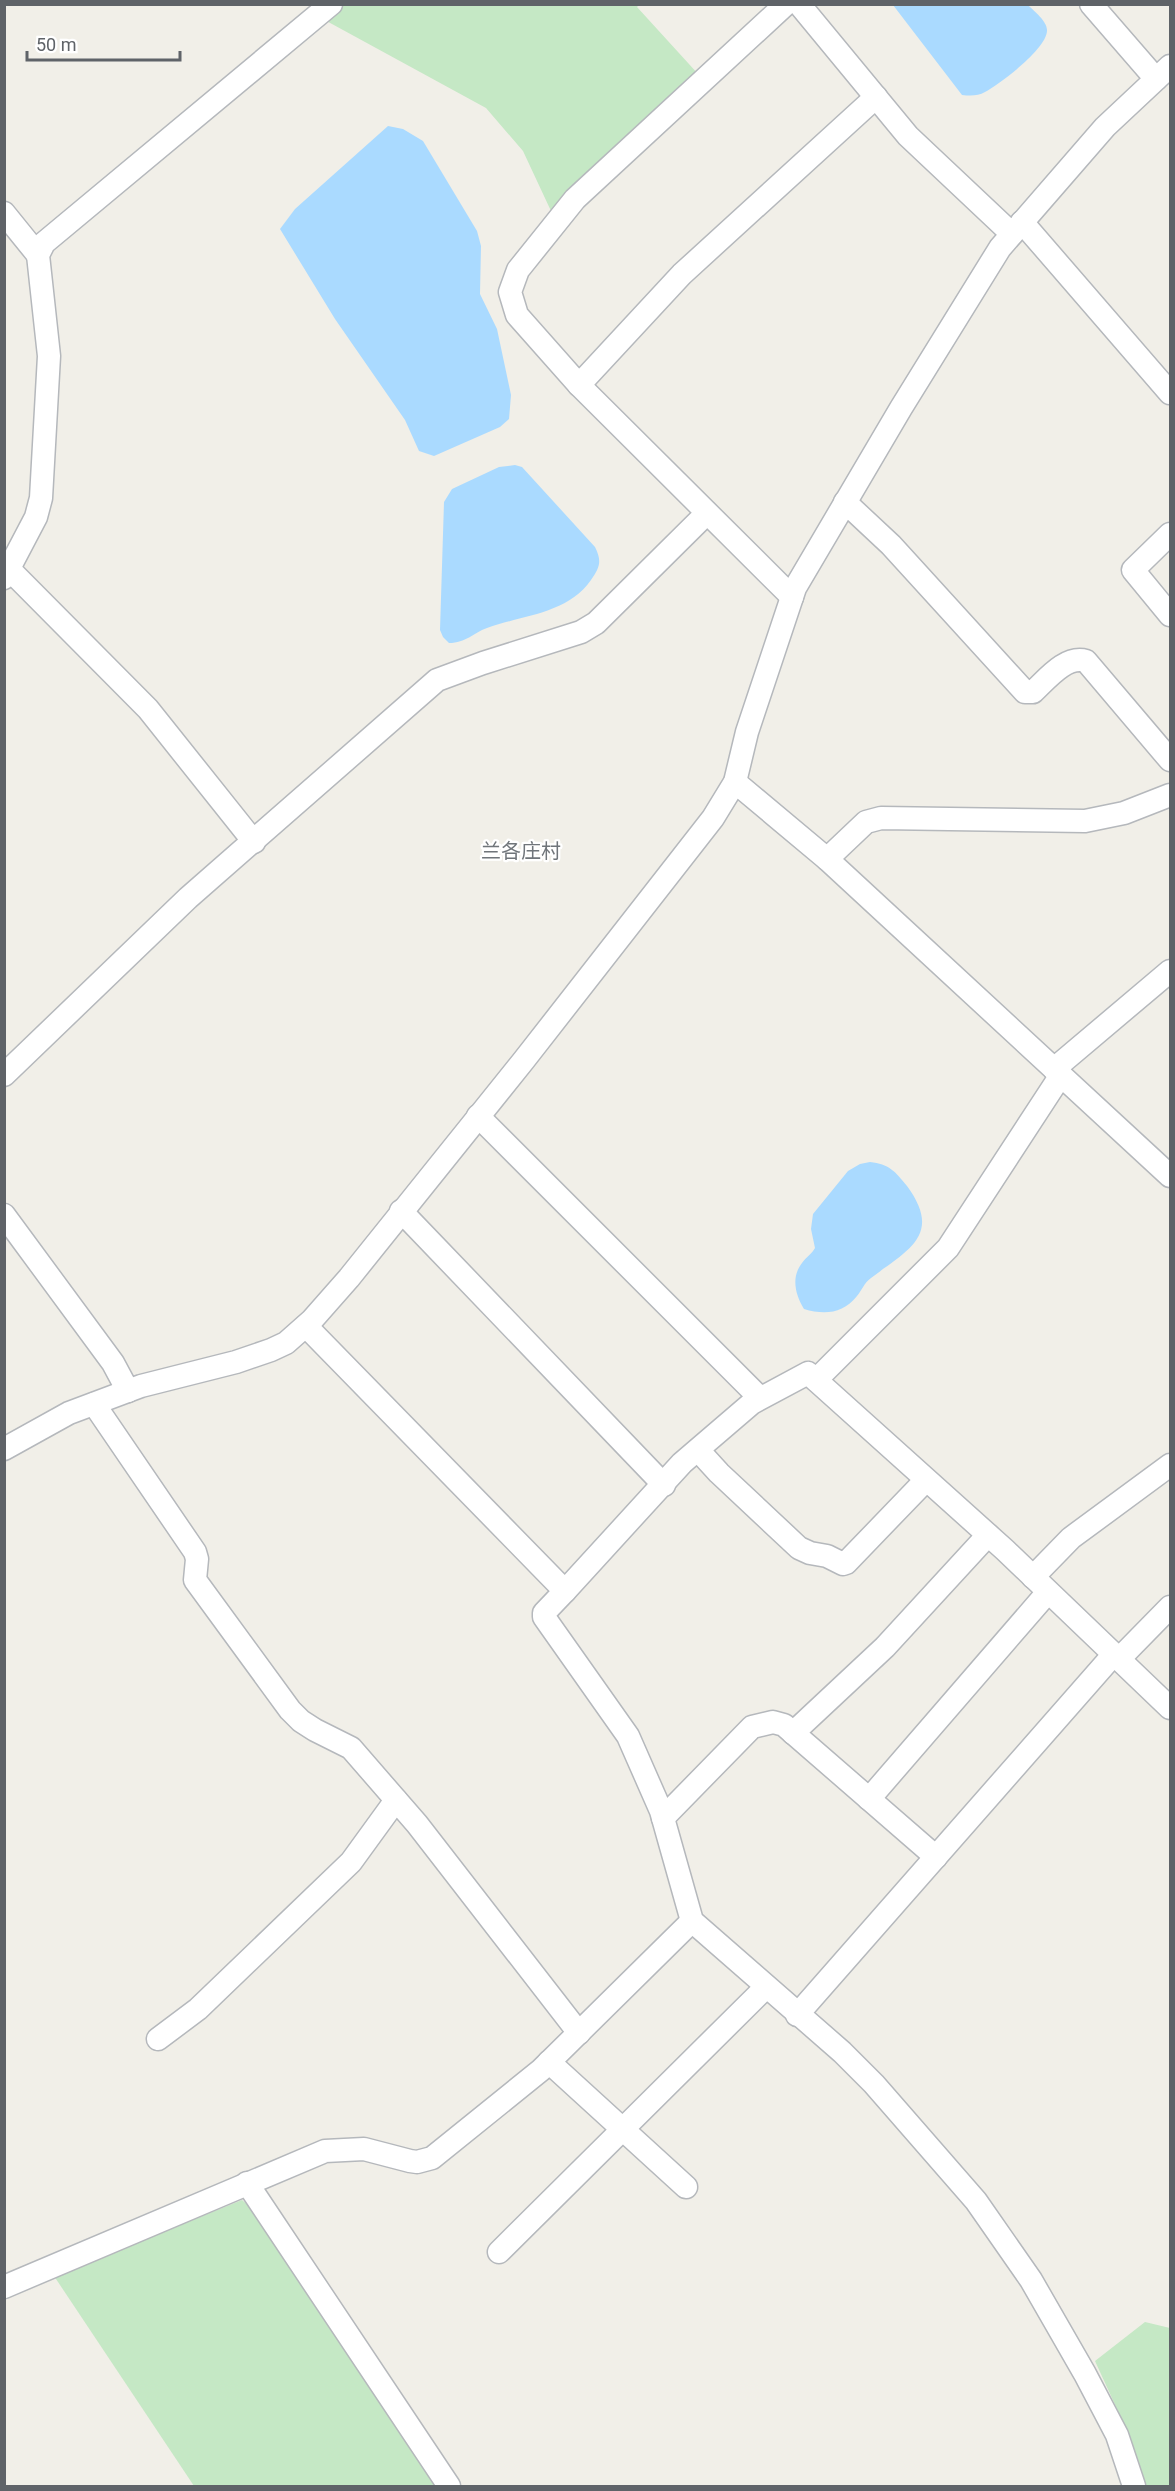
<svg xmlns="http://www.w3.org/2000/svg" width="1175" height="2491" font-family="Roboto,'Noto Sans SC',sans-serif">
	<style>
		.green { fill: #c5e8c5 }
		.water { fill: #aadaff }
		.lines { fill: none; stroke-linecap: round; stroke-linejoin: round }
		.minor-casing { stroke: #b5b8bc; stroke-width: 25 }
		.minor { stroke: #fff; stroke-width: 22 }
		.labels { text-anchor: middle; stroke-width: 4.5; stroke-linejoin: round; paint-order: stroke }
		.quarter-label { font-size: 20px; fill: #70757a; stroke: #fff }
	</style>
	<rect width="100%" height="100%" fill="#f1efe8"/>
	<g class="green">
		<polygon points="337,4 639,5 637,7 699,75 551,211 523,151 486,108 321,18"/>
		<polygon points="242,2200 259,2215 447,2486 194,2486 54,2276"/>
		<polygon points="1145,2322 1170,2328 1170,2486 1146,2486 1128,2433 1095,2361"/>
	</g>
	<g class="water">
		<path d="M893 5H1028C1034 11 1047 21 1047 30 1048 48 1000 84 985 92 978 96 971 96 962 95Z"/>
		<polygon points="388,126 403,129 423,141 477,231 481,246 480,294 497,329 511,395 509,419 500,427 434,456 419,451 405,420 335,319 280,229 295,209"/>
		<path d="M515 465 522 467 595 547C602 561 600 567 591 580 567 614 523 615 487 628 473 633 466 643 449 643L443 637 440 630 444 502 452 489 499 467Z"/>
		<path d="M870 1162C889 1164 895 1171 907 1186 943 1235 908 1250 871 1278 864 1283 862 1290 857 1296 843 1314 824 1315 804 1309 795 1294 791 1277 802 1263 806 1257 812 1254 815 1248L811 1229 813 1214 848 1171 860 1164Z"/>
	</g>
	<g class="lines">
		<g class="minor-casing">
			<g id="minor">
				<polyline points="786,4 575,199 518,270 510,292 517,315 579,385 792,597"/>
				<polyline points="799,4 908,136 1012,234"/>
				<polyline points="1091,4 1156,79"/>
				<polyline points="4,213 38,255"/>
				<polyline points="1022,222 1170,393"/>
				<polyline points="579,385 682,274 876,97"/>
				<path d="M845 502 891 545 1025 692H1033C1047 679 1066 655 1086 661L1170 760"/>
				<polyline points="1170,534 1133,570 1170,615"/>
				<polyline points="9,569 148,709 254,842"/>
				<polyline points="4,578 36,517 41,498 49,356 38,255 44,243 331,4"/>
				<polyline points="735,782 827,859 1170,1176"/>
				<polyline points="827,859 866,822 881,818 1085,821 1124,813 1170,795"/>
				<polyline points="1054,1069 1170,971"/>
				<polyline points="4,1075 188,898 437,680 483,663 581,632 596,623 707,513"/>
				<polyline points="478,1116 760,1398"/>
				<polyline points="401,1211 664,1485"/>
				<polyline points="4,1215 113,1363 128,1391"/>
				<polyline points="306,1326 565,1591 544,1613 544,1617 628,1736 661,1811 692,1921 842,2052 874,2084 976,2201 1031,2280 1085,2374 1117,2435 1134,2486"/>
				<polyline points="816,1380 948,1248 1061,1075"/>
				<polyline points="94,1404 195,1552 197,1559 195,1580 290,1710 301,1721 315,1730 351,1748 417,1824 579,2033"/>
				<polyline points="4,1449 69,1413 141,1386 236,1362 271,1350 286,1343 312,1320 349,1278 524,1060 713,818 735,782 747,732 795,588 901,408 1000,248 1105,127 1170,66"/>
				<polyline points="698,1450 719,1473 799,1548 810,1553 827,1556 843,1564 846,1563 926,1480"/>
				<polyline points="1033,1577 1071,1538 1170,1465"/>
				<polyline points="565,1591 682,1463 752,1403 808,1373 1005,1550 1170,1708"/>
				<polyline points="1119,1659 1170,1607"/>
				<polyline points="793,1733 885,1647 988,1535"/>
				<polyline points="869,1799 1048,1592"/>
				<polyline points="663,1818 752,1727 773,1722 784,1725 936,1857"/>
				<polyline points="797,2015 1114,1654"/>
				<polyline points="158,2039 198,2009 351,1862 396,1800"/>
				<polyline points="549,2062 686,2187"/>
				<polyline points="247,2183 449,2486"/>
				<polyline points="499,2252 766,1987"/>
				<polyline points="4,2287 325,2151 364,2149 410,2161 417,2162 432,2158 541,2070 692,1921"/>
			</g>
		</g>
		<use href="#minor" class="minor"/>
	</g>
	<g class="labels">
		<g class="quarter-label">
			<text x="521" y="858">兰各庄村</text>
		</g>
	</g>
	<rect width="1175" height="2491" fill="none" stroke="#5f6368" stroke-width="12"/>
	<path d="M27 51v9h153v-9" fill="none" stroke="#5f6368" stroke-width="3"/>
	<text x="36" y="51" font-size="18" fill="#5f6368" stroke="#ffffff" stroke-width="4.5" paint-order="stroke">50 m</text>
</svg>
